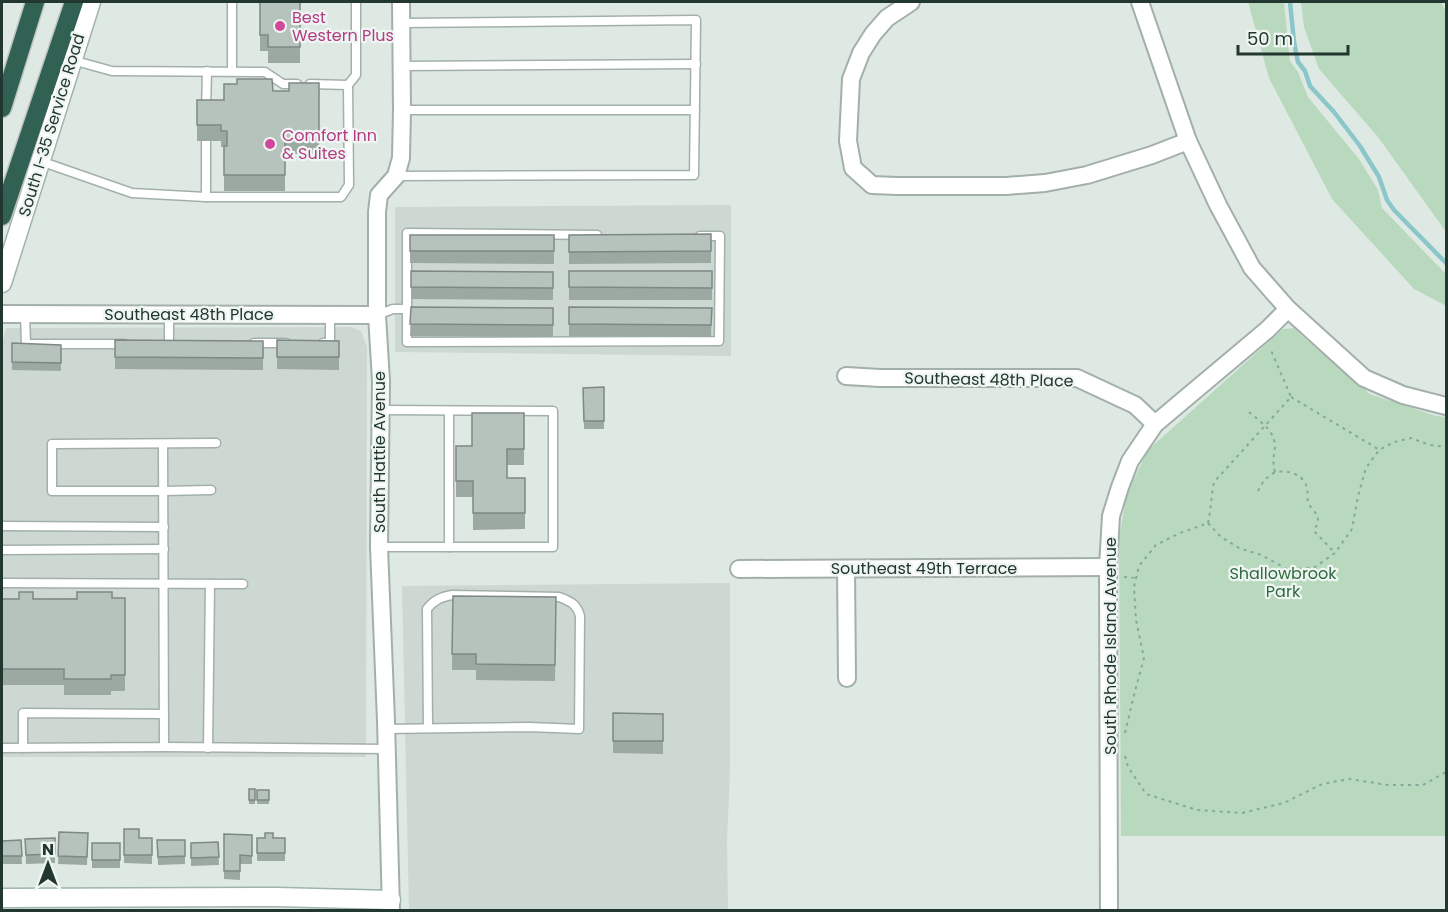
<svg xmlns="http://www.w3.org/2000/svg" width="1448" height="912" font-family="Poppins,sans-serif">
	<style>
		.built { fill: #cdd8d2 }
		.green { fill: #b9d9be }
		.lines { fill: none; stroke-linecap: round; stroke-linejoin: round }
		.stream { stroke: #8bc7ca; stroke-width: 4.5 }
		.lane-casing { stroke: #a3b0a9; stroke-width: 11 }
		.street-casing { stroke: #a3b0a9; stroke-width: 20 }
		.secondary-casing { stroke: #9fb4aa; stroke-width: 21 }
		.highway-casing { stroke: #bdc3c1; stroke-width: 21 }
		.path { stroke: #82aa99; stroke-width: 2; stroke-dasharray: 3 4.5; stroke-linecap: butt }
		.lane { stroke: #fff; stroke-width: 8 }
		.street { stroke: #fff; stroke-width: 16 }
		.secondary { stroke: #fff; stroke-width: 18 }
		.highway { stroke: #306152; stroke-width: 18 }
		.wall { fill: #9ca8a2 }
		.building { fill: #b5c3bc; stroke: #7f8884; stroke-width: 1.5 }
		.hotel-dot { fill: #d1479c; stroke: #eff6f2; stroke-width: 2 }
		.labels { text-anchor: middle; stroke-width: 4.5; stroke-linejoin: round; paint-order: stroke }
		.hotel-label { font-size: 16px; fill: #b23c85; stroke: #eff6f2; text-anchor: start }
		.street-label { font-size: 16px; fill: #22372f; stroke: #eff6f2 }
		.park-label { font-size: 16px; fill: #2f6a40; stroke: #eff6f2 }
	</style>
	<rect width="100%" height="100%" fill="#dfe9e3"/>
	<g class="built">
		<polygon points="731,205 731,356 395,352 395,207"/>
		<polygon points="352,327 361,331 367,347 366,757 2,757 2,344 6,328"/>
		<polygon points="730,583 730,770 727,840 728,910 409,910 402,586"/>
	</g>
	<g class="green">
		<polygon points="1248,2 1284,2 1290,61 1298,72 1308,97 1359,159 1378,190 1382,208 1446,274 1446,306 1414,289 1332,199 1269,78"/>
		<polygon points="1301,2 1441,2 1446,12 1446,230 1444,229 1378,137 1319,69 1304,27"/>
		<polygon points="1294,328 1304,338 1370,394 1436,416 1446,417 1446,836 1121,836 1119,538 1127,493 1148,450 1283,329"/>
	</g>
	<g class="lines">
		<polyline class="stream" points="1290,2 1294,42 1298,62 1305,71 1310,86 1334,112 1360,146 1379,177 1387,200 1394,210 1446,263"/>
		<g class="lane-casing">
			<g id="lane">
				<polyline points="232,2 232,71"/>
				<polyline points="72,60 112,71 265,72 283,84 297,84"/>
				<polyline points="402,66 696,64"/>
				<polyline points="348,85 356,75 356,2"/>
				<polyline points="206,110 207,71"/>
				<polyline points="402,110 695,110"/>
				<polyline points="40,161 132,193 206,197 341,197 349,185 348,85 310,84"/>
				<polyline points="396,176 694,175 696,20 400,23"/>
				<polyline points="206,197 206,132"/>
				<polyline points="407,309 407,233 597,235"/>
				<polyline points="25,314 26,344 124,344"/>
				<polyline points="377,315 393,309 407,309 407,342 719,341 720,236 700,236"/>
				<polyline points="254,343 286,343"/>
				<polyline points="323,343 330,343 330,315"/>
				<polyline points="169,344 169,314"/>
				<polyline points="211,490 163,491 52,491 52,444 216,443"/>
				<polyline points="2,526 164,527"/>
				<polyline points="379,547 553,547 553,411 380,410"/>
				<polyline points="449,547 449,411"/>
				<polyline points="2,550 164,549"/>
				<polyline points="2,583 243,584"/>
				<path d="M386 729 529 727 579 729 580 616C577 604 570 601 559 597L452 595C441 597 434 600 427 609L428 728"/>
				<polyline points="164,747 387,749"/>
				<polyline points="2,748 164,747 163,444"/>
				<polyline points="23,748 23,713 164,714"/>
				<polyline points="208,748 210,584"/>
			</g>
		</g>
		<g class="street-casing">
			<g id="street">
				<polyline points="911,2 887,18 873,34 861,53 851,79 848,141 853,168 872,185 897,186 1006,186 1045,183 1087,175 1152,155 1188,141"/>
				<polyline points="1140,2 1188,141 1218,205 1252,268 1288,309 1364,378 1403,395 1446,406"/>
				<polyline points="2,314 377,315"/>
				<polyline points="846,376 880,378 1077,378 1135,405 1155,424"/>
				<polyline points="739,569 1108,567"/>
				<polyline points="846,569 847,678"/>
				<polyline points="391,910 386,721 379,547 381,381 377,315 377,212 379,195 396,176 401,158 402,110 401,2"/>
				<polyline points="1109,910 1108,567 1111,516 1120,487 1130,461 1155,424 1267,330 1288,309"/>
			</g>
		</g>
		<g class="secondary-casing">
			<g id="secondary">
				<polyline points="2,283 91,2"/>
				<polyline points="2,898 277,897 391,900"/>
			</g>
		</g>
		<g class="highway-casing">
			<g id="highway">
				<polyline points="2,108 35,2"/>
				<polyline points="2,216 74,2"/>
			</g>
		</g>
		<g class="path">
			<polyline points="1291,397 1378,449"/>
			<path d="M1249 412C1260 422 1275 430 1275 447 1274 457 1272 461 1275 472 1287 470 1302 473 1307 487 1308 492 1307 497 1308 501 1312 515 1324 511 1314 531L1335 553"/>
			<polyline points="1258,491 1264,480 1275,472"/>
			<polyline points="1208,523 1221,537 1239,548 1261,555 1289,570 1315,567 1335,553 1352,529 1358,496 1366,468 1379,450 1394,442 1411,438 1430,445 1446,447"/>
			<path d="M1208 523C1211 510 1211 496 1214 482L1291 397 1270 348"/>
			<polyline points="1124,577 1136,578"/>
			<polyline points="1125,733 1134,695 1144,658 1136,620 1134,587 1139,566 1156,545 1180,533 1208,523"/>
			<polyline points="1125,756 1128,767 1146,794 1197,810 1242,813 1284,803 1322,784 1349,779 1388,785 1423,785 1446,772"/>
		</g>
		<use href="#lane" class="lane"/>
		<use href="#street" class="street"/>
		<use href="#secondary" class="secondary"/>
		<use href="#highway" class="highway"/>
	</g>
	<g class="wall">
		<polygon points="260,2 300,2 300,63 268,63 268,51 260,51"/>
		<polygon points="319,83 319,154 285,154 285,191 224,191 224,147 221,147 221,141 197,141 197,100 224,100 273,91 289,91"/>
		<polygon points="711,234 711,263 569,264 569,235"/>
		<polygon points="410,235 554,235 554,264 410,263"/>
		<polygon points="411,271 553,272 553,300 411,299"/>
		<rect x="569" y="271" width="143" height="29"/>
		<polygon points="411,307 553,308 553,337 410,336"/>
		<polygon points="569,307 712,308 711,337 569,336"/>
		<polygon points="115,340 263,341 263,370 115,369"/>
		<polygon points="277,340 339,341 339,370 277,369"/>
		<polygon points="12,343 61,345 61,371 12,370"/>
		<polygon points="604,387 604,429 584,429 583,388"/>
		<polygon points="524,413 524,465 507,465 507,478 525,478 525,529 473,530 473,497 456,497 456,446 472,446"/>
		<polygon points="453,596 556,597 555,681 476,680 476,670 452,670"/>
		<polygon points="112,598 125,598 125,691 111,691 111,695 64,695 64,685 2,685 2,599"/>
		<polygon points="613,713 663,714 663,754 613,753"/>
		<rect x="249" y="789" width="6" height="15"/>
		<rect x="257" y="790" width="12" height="14"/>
		<polygon points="124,829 139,838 152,838 152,864 124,863"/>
		<polygon points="59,832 88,833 87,865 58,864"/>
		<polygon points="224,834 252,835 252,864 240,864 240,880 224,879"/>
		<polygon points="55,838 55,863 26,864 25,839"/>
		<rect x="257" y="838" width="28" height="23"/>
		<polygon points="21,840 22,864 2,864 2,841"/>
		<polygon points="157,840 185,840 185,864 158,865"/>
		<polygon points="218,842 219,865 191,866 191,843"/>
		<rect x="92" y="843" width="28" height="25"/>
	</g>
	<g class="building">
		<polygon points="260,2 300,2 300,47 268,47 268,35 260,35"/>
		<polygon points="237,79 272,79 273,91 289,91 289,83 319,83 319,138 285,138 285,175 224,175 224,146 227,146 227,131 221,131 221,125 197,125 197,100 224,100 224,84 237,84"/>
		<polygon points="711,234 711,251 569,252 569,235"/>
		<rect x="410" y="235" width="144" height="16"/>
		<polygon points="411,271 553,272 553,288 411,287"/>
		<polygon points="569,271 712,271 712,288 569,287"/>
		<polygon points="411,307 553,308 553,325 410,324"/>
		<polygon points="569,307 712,308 711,325 569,324"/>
		<polygon points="115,340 263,341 263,358 115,357"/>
		<polygon points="277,340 339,341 339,357 277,357"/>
		<polygon points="12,343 61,345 61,363 12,362"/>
		<polygon points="604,387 604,421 584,421 583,388"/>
		<polygon points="472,413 524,413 524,449 507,449 507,478 525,478 525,513 473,513 473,481 456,481 456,446 472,446"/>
		<polygon points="19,592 33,592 33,599 77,599 77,592 112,592 112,598 125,598 125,675 111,675 111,679 64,679 64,669 2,669 2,599 19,599"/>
		<polygon points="453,596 556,597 555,665 476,664 476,654 452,654"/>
		<polygon points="613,713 663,714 663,741 613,741"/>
		<rect x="249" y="789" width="6" height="11"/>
		<rect x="257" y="790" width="12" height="10"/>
		<polygon points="124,829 139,829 139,838 152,838 152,855 124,855"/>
		<polygon points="59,832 88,833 87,857 58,856"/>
		<polygon points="265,833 273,833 273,838 285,838 285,853 257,853 257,838 265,838"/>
		<polygon points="224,834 252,835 252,856 240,855 240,871 224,871"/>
		<polygon points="55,838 55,854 26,855 25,839"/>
		<polygon points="21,840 22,856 2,856 2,841"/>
		<polygon points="157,840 185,840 185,856 158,857"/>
		<polygon points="218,842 219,857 191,858 191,843"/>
		<rect x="92" y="843" width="28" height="17"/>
	</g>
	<g class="hotel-dot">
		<circle cx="280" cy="26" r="6"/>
		<circle cx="270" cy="144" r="6"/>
	</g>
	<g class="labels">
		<g class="hotel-label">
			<text x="292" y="23">Best<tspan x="292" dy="18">Western Plus</tspan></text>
			<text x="282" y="141">Comfort Inn<tspan x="282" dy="18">&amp; Suites</tspan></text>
		</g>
		<g class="street-label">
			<text transform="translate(51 125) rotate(-73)" y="6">South I-35 Service Road</text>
			<text x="189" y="320">Southeast 48th Place</text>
			<text transform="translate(989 379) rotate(1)" y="6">Southeast 48th Place</text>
			<text transform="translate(379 452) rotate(-90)" y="6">South Hattie Avenue</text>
			<text x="924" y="574">Southeast 49th Terrace</text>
			<text transform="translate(1110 646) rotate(-90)" y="6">South Rhode Island Avenue</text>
		</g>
		<g class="park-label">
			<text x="1283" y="579">Shallowbrook<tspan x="1283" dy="18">Park</tspan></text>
		</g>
	</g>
	<rect width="1448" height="912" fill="none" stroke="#22372f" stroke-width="6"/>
	<g transform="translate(48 864)" stroke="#eff6f2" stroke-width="4.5" paint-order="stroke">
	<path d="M0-4.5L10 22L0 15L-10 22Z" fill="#22372f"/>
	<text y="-9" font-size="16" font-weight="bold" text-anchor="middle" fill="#22372f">N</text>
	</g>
	<path d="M1238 45v9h110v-9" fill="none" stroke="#22372f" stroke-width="3"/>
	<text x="1247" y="45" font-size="18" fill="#22372f" stroke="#eff6f2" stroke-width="4.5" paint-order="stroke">50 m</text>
</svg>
